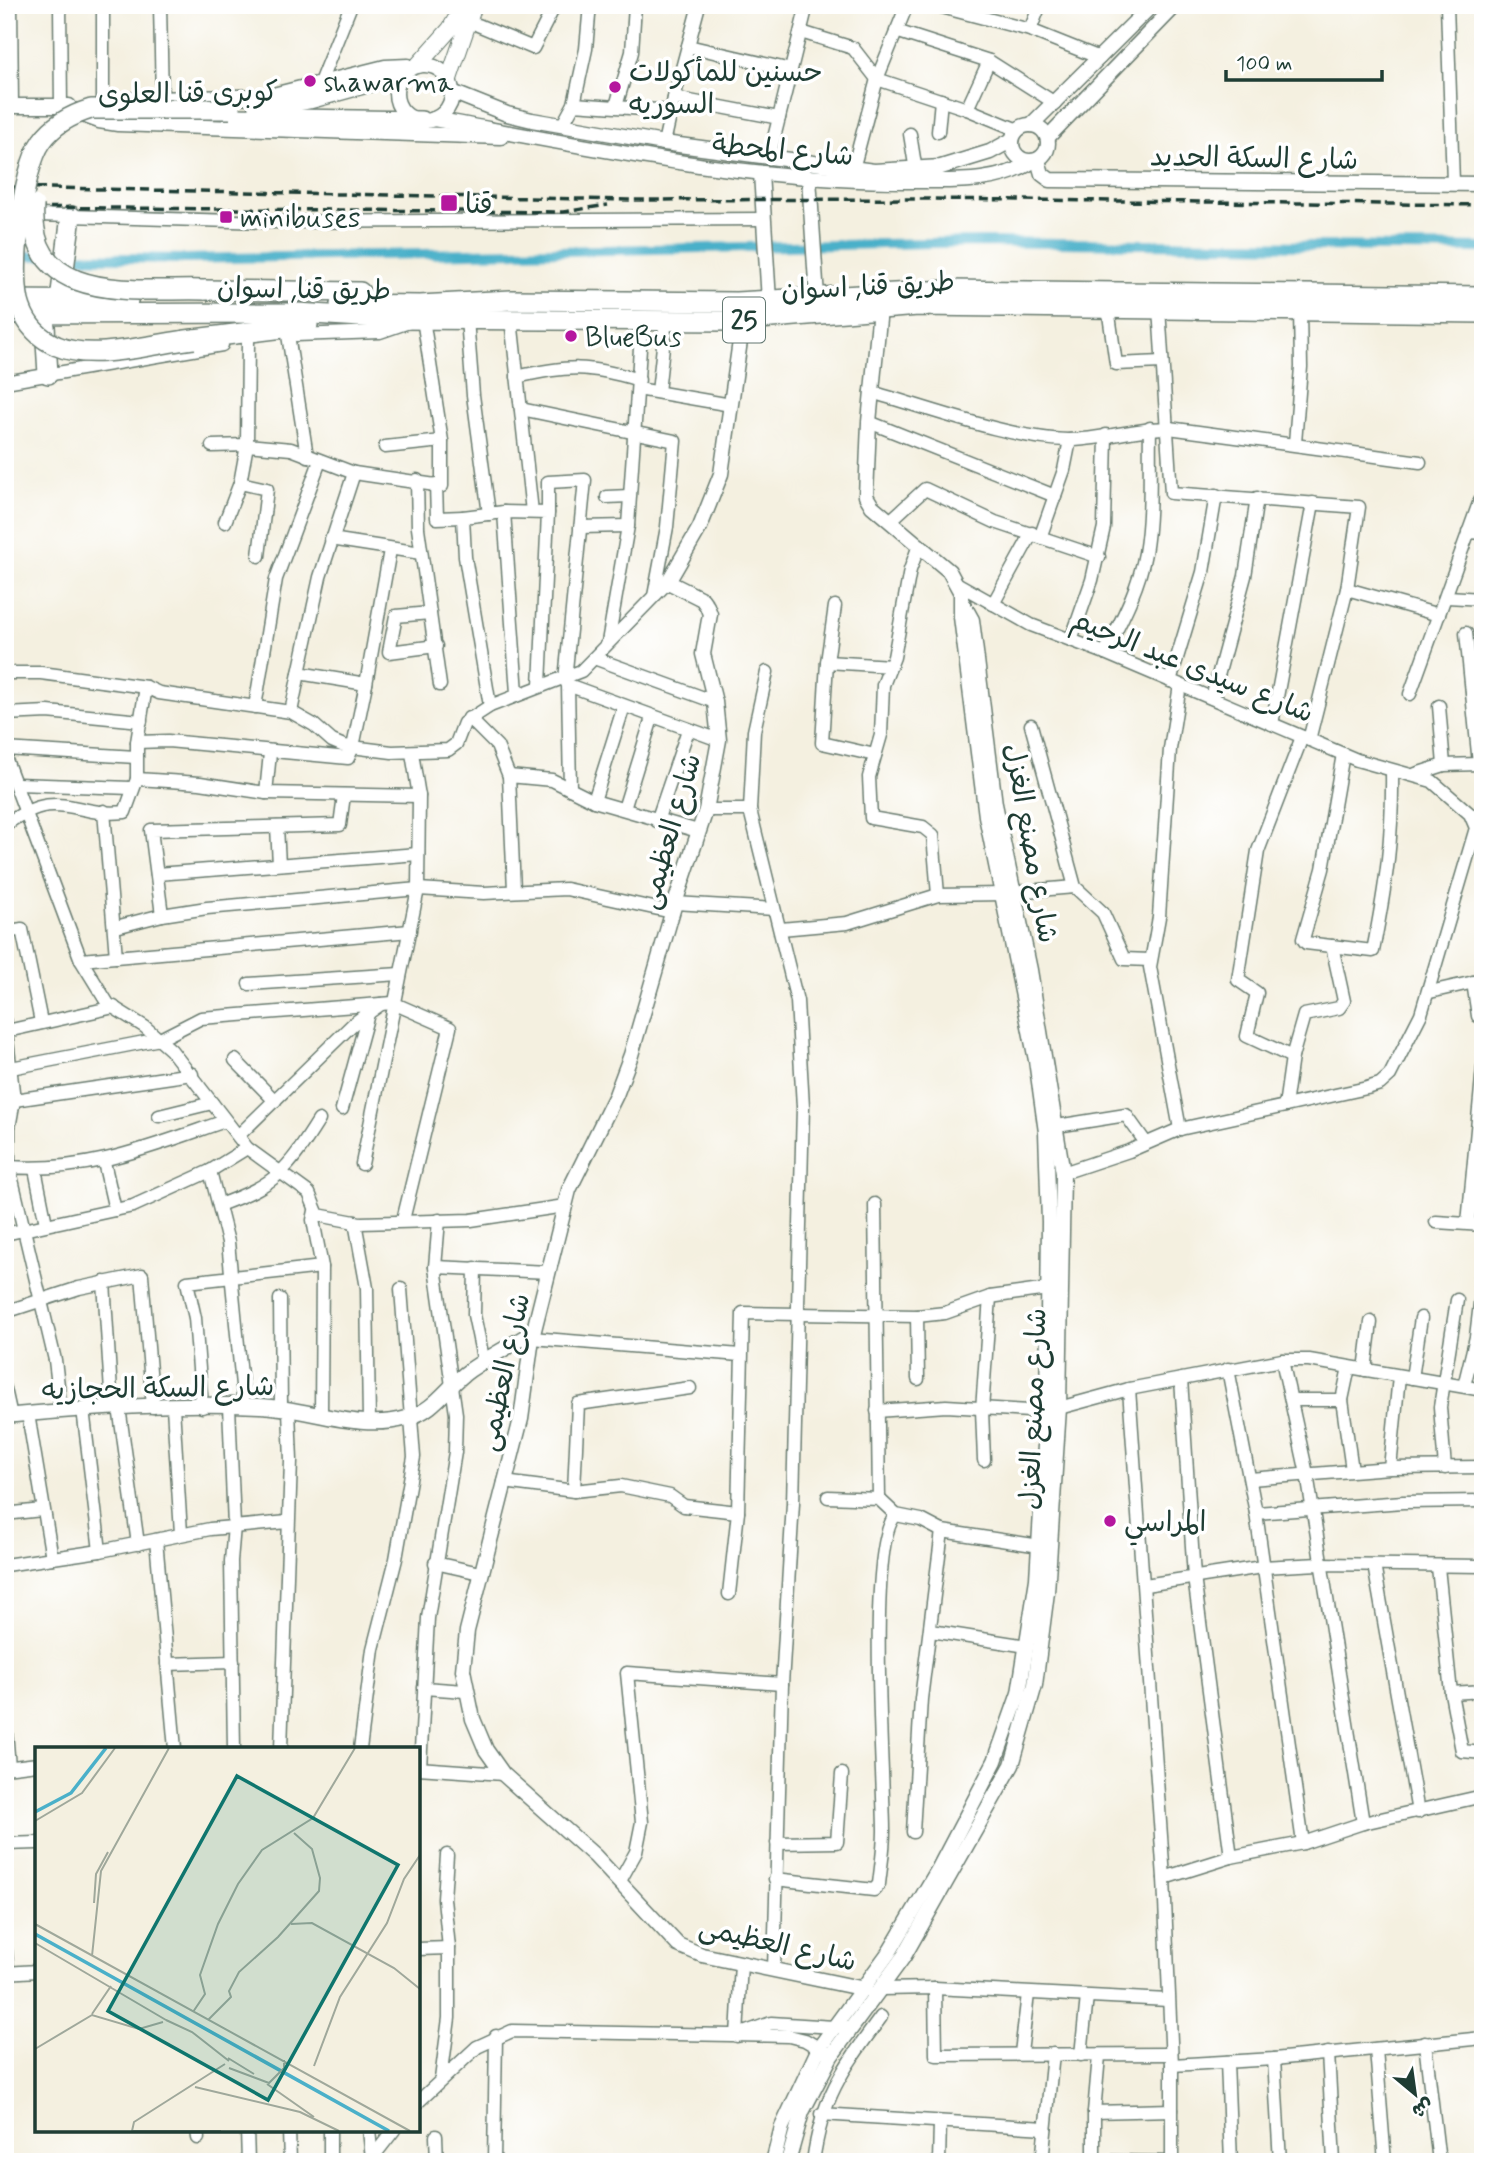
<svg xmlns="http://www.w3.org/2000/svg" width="1488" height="2167" font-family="Mynerve,'Playpen Sans Arabic',sans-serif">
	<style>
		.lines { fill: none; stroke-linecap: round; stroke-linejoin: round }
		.canal { stroke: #4ab0c9; stroke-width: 10 }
		.minor-casing { stroke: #6a7c70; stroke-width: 15 }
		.tertiary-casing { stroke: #6a7c70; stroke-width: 17 }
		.secondary-casing { stroke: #6a7c70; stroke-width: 18 }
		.trunk-casing { stroke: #6a7c70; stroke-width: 22 }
		.minor { stroke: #fff; stroke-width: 12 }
		.tertiary { stroke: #fff; stroke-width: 14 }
		.secondary { stroke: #fff; stroke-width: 16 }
		.trunk { stroke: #fff; stroke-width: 19 }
		.rail { stroke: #1f3d34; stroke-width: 3.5; stroke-dasharray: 10 5; stroke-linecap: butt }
		.trunk-bridge-casing { stroke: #6a7c70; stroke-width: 22; stroke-linecap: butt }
		.trunk-bridge { stroke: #fff; stroke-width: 19 }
		.poi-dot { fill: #b5179e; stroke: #fff; stroke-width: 2.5 }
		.labels { text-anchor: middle; stroke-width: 7; stroke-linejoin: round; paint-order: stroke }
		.shield { fill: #fff; stroke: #627771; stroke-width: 2 }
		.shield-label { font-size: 26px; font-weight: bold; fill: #1f3d34 }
		.poi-label { font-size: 28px; fill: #1f3d34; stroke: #fff; text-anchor: start }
		.street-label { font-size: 28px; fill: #1f3d34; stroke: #fff }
		.inset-river { fill: none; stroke: #4ab0c9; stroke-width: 3.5 }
		.inset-road { fill: none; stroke: #9fa89b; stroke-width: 2 }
		.view { fill: #0f766e; fill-opacity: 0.15; stroke: #0f766e; stroke-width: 3.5 }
		.inset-edge { fill: none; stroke: #1f3d34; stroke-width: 3.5 }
	</style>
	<rect width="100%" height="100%" fill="#fff"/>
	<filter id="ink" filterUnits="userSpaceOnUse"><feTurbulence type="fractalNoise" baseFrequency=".0143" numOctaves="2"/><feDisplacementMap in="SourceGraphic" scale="14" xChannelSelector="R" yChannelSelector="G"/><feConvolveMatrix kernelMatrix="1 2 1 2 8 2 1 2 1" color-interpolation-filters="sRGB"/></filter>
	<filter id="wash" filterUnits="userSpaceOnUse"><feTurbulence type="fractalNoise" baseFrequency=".00686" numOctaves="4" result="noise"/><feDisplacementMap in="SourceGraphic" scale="28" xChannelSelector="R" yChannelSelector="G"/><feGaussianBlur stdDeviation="1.57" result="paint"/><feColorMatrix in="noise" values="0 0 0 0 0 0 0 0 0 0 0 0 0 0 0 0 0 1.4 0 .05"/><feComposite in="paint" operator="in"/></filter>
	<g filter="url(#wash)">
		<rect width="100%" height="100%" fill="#f4f0e0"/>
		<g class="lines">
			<g class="canal">
				<polyline points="5,256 48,256"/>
				<polyline points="64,257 185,259 979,242 1483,248"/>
			</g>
		</g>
	</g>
	<g filter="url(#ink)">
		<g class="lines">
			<g class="minor-casing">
				<g id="minor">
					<polyline points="11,5 12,106"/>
					<polyline points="60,5 61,107"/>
					<polyline points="103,5 103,101"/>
					<polyline points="160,5 162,99"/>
					<polyline points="934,5 1030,30 1100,58"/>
					<polyline points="1447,5 1453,183"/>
					<polyline points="478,25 533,48 555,5"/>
					<polyline points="1030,30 1040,5"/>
					<polyline points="896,31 989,61 1055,103"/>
					<polyline points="801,32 853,48 877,79 967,109 1018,130"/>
					<polyline points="688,46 791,70"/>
					<polyline points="319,85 351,5"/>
					<polyline points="674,98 699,5"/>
					<polyline points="574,104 586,49 590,5"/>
					<polyline points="616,106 632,52 635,5"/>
					<polyline points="967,109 989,61"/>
					<polyline points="563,124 574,104 671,111"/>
					<polyline points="938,132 941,100"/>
					<polyline points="910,134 916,171"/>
					<polyline points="664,143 674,98 779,118"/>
					<polyline points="769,158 807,5"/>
					<polyline points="853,169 877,79 907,5"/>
					<polyline points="5,214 268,222 764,219"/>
					<polyline points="1108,308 1116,364 1162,362"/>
					<polyline points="1159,308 1171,493 1359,507 1347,589 1309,740"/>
					<polyline points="467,319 473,395 489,514"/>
					<polyline points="511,319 532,512"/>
					<polyline points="288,335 307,456"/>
					<polyline points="296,335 380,332 409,322"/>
					<polyline points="248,340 247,445 291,449 354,473 442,486 442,441 423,319"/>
					<path d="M517 377C568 365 589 365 639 380"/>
					<polyline points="5,382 222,345"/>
					<polyline points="638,389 731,405"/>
					<polyline points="658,392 666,319"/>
					<path d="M871 392C928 408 1011 439 1068 440 1102 440 1135 428 1169 428L1420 462"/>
					<polyline points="521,409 675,441 667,527 654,596"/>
					<polyline points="869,422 1055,496"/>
					<polyline points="1295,443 1301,367 1300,310"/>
					<polyline points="212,446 247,445 240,483 267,489 259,556"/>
					<polyline points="385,447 442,441"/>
					<polyline points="354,473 320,577 299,673 366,684"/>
					<polyline points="417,480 418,528 440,685"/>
					<polyline points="436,484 437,518 463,517"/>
					<polyline points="607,497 629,496"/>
					<polyline points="504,512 517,693"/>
					<polyline points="548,513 548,482 585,480 565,680 568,685 570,789"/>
					<polyline points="890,521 925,489 995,522 1099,557"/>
					<polyline points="225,522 240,483"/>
					<polyline points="580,527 628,526"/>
					<polyline points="1468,532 1483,533"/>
					<polyline points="1041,535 1064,470 1070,440"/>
					<polyline points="331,539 421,553"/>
					<polyline points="919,545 910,570 894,657 883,685 881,735 869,777 871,818 923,827 933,835 938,895"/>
					<polyline points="958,584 1031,625 1105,653 1357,760 1432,781 1470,814 1476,828 1421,1014 1390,1075 1380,1084 1367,1088 1180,1129 1129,1151 1063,1173"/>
					<polyline points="1347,589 1439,615"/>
					<polyline points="1447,597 1483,599"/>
					<polyline points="993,604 1032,533"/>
					<polyline points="835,606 827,662 822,743 875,755"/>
					<polyline points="430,613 396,616 389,652 436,646"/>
					<polyline points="1466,633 1479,764 1483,764"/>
					<polyline points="1071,640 1092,580 1104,527 1106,435"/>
					<polyline points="608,642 628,526 642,319"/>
					<path d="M1105 653C1121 621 1139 588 1145 553 1152 512 1149 469 1150 428"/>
					<polyline points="594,658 715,702"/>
					<polyline points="827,662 891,666"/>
					<polyline points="767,672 754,731 750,810 797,1001 803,1107 793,1503 782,1684 774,1970"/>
					<polyline points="5,673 41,673 146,687 159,693 291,712 314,725 332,741 344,746 392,752 448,750 456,744 464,723 490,706 581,671 668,582"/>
					<polyline points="1170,681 1203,572 1216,495"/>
					<polyline points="568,685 719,740"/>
					<polyline points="1180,685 1170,749 1159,917 1150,967 1180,1129"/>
					<polyline points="1410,694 1483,492"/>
					<polyline points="1212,698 1245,576 1257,498"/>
					<polyline points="490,706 465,557 463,517 504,512 548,513 540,685"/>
					<polyline points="1439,706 1444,765"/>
					<polyline points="255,707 276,579 320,461"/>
					<polyline points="291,712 299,673"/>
					<polyline points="5,714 48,712 141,721"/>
					<polyline points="469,718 497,746 509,776"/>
					<polyline points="1272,724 1313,503"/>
					<polyline points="1031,725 1075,887 1103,913 1124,959 1150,960"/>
					<polyline points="137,742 168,741 348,758 353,747 366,684 390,550"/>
					<polyline points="5,749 136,757"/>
					<path d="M1343 754 1323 869 1303 939 1306 943 1373 951C1386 885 1393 838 1392 771"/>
					<polyline points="5,757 81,960 108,1004 145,1027 171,1050 247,1148 309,1193 318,1215 360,1223 471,1220 565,1206"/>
					<polyline points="1416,774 1444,765 1479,764"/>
					<polyline points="137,779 200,783 266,793 419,796"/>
					<polyline points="17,784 131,788"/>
					<polyline points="266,793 270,753"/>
					<polyline points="594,801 624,706"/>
					<polyline points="624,809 652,718"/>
					<polyline points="706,810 750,810"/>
					<polyline points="104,811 116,957"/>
					<polyline points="657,821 688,730"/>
					<path d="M5 825C60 785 73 818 125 812L137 779V742L146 687"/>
					<polyline points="277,827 279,864"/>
					<polyline points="157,874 418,854"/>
					<polyline points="514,890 509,776 552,780 594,801 698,831"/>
					<polyline points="1014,892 1075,887"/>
					<polyline points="675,903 774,909"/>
					<polyline points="162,915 151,830 340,825 344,795"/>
					<polyline points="116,927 162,915 207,908 418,889 484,893 566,889 672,912"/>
					<polyline points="781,929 847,923 938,895 1004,894"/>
					<polyline points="5,932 22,929 41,1022"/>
					<polyline points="81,960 410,931"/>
					<polyline points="1473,982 1478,1016 1483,1017"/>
					<polyline points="249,984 400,974"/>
					<polyline points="1430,992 1483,980"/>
					<polyline points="5,1022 14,1100 9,1128 9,1167 55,1360 61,1411"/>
					<polyline points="7,1031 114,1007"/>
					<polyline points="1292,1057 1247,1036 1257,993 1238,980 1258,851 1302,737"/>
					<polyline points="235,1060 275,1101"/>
					<polyline points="11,1068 160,1039 201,1018 393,1003 450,1028 403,1220"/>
					<polyline points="14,1100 192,1074"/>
					<polyline points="1285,1106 1292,1057 1304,1015 1339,1008 1344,1001 1332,946"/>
					<polyline points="342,1109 368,1014"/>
					<polyline points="159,1116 212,1103"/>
					<polyline points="1057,1126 1126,1115 1146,1143"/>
					<polyline points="238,1136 353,1024 381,1004"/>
					<polyline points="104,1162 115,1210"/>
					<polyline points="362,1164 418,889 419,796 412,753"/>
					<path d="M9 1167C89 1173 152 1146 225 1121"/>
					<polyline points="35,1169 46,1224"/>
					<polyline points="210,1171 228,1242 244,1406"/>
					<polyline points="875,1204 879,1499"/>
					<path d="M219 1205C277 1184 287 1171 319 1120"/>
					<polyline points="315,1211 313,1220 322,1267 321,1416"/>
					<polyline points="355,1222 367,1288 369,1421"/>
					<polyline points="1436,1222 1483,1225"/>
					<polyline points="1468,1223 1483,1067"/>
					<polyline points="5,1234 133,1206 210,1171 247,1148"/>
					<polyline points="435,1267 549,1272"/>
					<polyline points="475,1268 474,1315 484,1363"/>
					<polyline points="104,1282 112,1408"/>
					<polyline points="280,1299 281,1408"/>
					<polyline points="5,1312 79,1288 142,1275 153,1407"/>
					<polyline points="917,1316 918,1379"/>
					<polyline points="532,1338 740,1355"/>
					<polyline points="1282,1360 1307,1474 1363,1823"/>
					<polyline points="1349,1367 1342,1400 1352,1470"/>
					<polyline points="1228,1369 1256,1513 1303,1843"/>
					<polyline points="1365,1370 1371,1322"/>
					<polyline points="1412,1378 1421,1318"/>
					<polyline points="1181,1379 1194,1577 1231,1857"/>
					<polyline points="1464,1386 1476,1337 1483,1279"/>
					<polyline points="5,1389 11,1416"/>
					<polyline points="1129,1389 1282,1360 1309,1360 1483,1390"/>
					<polyline points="1293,1400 1342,1400"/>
					<polyline points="229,1406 234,1526 231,1561 234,1749"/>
					<polyline points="119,1407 138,1544"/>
					<polyline points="173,1407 181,1533"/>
					<polyline points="202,1407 195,1318 187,1282 322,1267"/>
					<polyline points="1059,1408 1129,1389 1164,1878 1231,1857 1303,1843 1363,1823 1483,1796"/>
					<polyline points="83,1409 100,1551"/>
					<polyline points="877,1411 946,1406 1047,1412"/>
					<polyline points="28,1414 52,1558"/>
					<polyline points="984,1460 982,1410 990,1297"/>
					<polyline points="1390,1468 1399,1376"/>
					<polyline points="1445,1468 1440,1407 1457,1300"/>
					<polyline points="1250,1479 1390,1468 1483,1467"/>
					<polyline points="504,1482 574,1491 621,1486 670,1496 684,1506 738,1512"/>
					<polyline points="574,1491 578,1404 690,1388"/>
					<polyline points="828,1497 879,1499 896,1515 921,1520 942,1531 1040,1546"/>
					<polyline points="1256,1513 1403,1502 1483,1501"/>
					<polyline points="5,1514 42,1510"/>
					<polyline points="156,1540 175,1749"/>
					<polyline points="435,1563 480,1573"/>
					<polyline points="5,1565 100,1551 210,1529 288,1522"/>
					<polyline points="1374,1565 1418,1812"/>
					<polyline points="1438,1567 1451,1693 1462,1751 1483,1753"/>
					<polyline points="1145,1585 1262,1567 1319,1564 1483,1566"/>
					<polyline points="729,1594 738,1512 743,1313 917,1316 945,1313 990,1297 1048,1289"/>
					<polyline points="931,1631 1027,1646"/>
					<polyline points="167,1664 233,1662"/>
					<polyline points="424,1688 465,1691"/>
					<polyline points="1451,1693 1483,1691"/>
					<polyline points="5,1718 9,1767"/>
					<polyline points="281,1749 291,1461 289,1410"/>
					<polyline points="360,1749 373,1649 396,1559 414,1457 401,1289"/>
					<polyline points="5,1768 37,1764"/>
					<polyline points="418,1768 503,1774"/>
					<polyline points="420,1768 428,1618 455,1452 456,1414 435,1267 439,1220"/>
					<polyline points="913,1832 921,1699 942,1531"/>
					<polyline points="777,1843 837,1842 842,1774"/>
					<polyline points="5,1844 37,1843"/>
					<polyline points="1164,1878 1172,2065 1172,2162"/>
					<path d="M775 1879 874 1890 879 1884C881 1866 884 1848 884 1831 884 1780 866 1542 896 1515"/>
					<polyline points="620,1881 636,1852 642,1822 627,1673 782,1684"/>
					<polyline points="5,1943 8,1973"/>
					<polyline points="418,1949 449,1948"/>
					<polyline points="5,1973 37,1971"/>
					<polyline points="935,1988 936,2055 1171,2054"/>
					<polyline points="881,1989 935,1988 1168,2000"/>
					<polyline points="741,2034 771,2023 850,2028"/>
					<polyline points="737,2036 741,1963"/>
					<polyline points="1425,2043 1439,2162"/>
					<polyline points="1376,2049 1385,2162"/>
					<polyline points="1021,2053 1028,1994"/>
					<polyline points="1328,2053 1334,2162"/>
					<polyline points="1081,2055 1087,1997"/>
					<polyline points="1274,2059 1280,2162"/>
					<polyline points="1227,2062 1231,2162"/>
					<polyline points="1172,2065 1274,2059 1483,2038"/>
					<polyline points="441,2079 449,2018 449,1948 444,1899 447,1855"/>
					<polyline points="418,2102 477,2047 512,2031 789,2036 805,2040 827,2053"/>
					<polyline points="1094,2112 1172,2110"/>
					<polyline points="821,2114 1045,2128"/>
					<polyline points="197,2130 198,2138"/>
					<polyline points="247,2130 248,2162"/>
					<polyline points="289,2130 290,2162"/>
					<polyline points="369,2130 372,2159"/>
					<polyline points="436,2136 437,2162"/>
					<polyline points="1094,2158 1094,2112 1099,2056"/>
					<polyline points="1042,2160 1169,2162"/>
					<polyline points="330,2162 330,2130"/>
					<polyline points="369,2162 394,2130"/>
					<polyline points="494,2162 496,2036"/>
					<path d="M813 2162C822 2096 843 2069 881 2017"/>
					<polyline points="939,2162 940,2122"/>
					<polyline points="1042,2162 1053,2054"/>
				</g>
			</g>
			<g class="tertiary-casing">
				<g id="tertiary">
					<circle cx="424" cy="93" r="28"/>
					<polyline points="452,92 507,114 532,120 664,143 874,171 941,167 990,152 1012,140"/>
					<polyline points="113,100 269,96 385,67 408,66"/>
					<polyline points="5,106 69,106"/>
					<polyline points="61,107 99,121 118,124 501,137"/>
					<path d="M434 119C593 148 751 182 914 181 953 181 999 184 1033 161"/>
					<circle cx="1030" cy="143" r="18"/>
					<polyline points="1031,125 1152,5"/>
					<polyline points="1048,137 1176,5"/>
					<polyline points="1038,160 1042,174 1050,180 1483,184"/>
					<polyline points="761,173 769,301"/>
					<polyline points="809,178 817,297"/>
					<polyline points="743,320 721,474 700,527 668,582 702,599 707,606 710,614 703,654 715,702 719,740 706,810 675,903 631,1055 616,1095 569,1190 532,1338 521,1419 467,1631 463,1670 473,1719 486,1750 503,1774 595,1856 678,1945 702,1955 865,1989"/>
					<path d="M5 1416C90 1408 175 1402 260 1406 309 1408 359 1432 407 1418 435 1411 448 1385 470 1370 490 1356 512 1345 533 1332"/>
					<polyline points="773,2162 782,2127 819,2048 890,1951 939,1868 995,1761 1019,1693 1037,1579 1047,1412 1049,1222 1046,1132 1036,1060 986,816 961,617 961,593 949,571 872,506 866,496 869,422 880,309"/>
					<polyline points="788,2162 802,2112 831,2056 904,1956 1012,1765 1035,1685 1047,1592 1059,1408 1063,1173 1030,970 995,804 972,620 962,602"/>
				</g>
			</g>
			<g class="secondary-casing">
				<g id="secondary">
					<polyline points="418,65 450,29 464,5"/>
					<polyline points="449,79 474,5"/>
				</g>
			</g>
			<g class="trunk-casing">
				<g id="trunk">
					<polyline points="258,108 309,99 403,73"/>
					<polyline points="231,118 421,121"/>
					<polyline points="204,290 360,292"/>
					<polyline points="5,300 128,301"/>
					<polyline points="60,300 71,216"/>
					<polyline points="340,304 420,305 511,300 736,302 947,290 1483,296"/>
					<polyline points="5,314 297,313 393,319 734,321 918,306 1483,313"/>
					<polyline points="45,326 48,374"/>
					<polyline points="194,339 308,325"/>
				</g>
			</g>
			<use href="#minor" class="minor"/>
			<use href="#tertiary" class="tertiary"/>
			<use href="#secondary" class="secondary"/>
			<use href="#trunk" class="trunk"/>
			<g class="rail">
				<polyline points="5,187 628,200 930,199 1483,205"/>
				<polyline points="5,207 563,212 608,205"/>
			</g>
			<g class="trunk-bridge-casing">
				<g id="trunk-bridge">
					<path d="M34 205C27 306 137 288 204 290"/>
					<path d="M194 339C155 343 93 362 57 346 40 339 27 325 21 308 9 277 22 168 42 141 54 124 71 115 91 109H230"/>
				</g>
			</g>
			<use href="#trunk-bridge" class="trunk-bridge"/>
		</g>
	</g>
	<g class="poi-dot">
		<circle cx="310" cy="81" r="7"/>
		<circle cx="615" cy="87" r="7"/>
		<rect x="440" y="194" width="18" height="18" rx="3.5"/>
		<rect x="219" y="210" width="14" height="14" rx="3.5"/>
		<circle cx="571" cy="336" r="7"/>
		<circle cx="1110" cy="1521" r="7"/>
	</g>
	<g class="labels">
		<rect class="shield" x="723" y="297.5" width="42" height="45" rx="5"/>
		<g class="shield-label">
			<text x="744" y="329">25</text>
		</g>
		<g class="poi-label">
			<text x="629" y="81">حسنين للمأكولات<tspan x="629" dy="32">السوريه</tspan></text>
			<text x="324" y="91">shawarma</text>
			<text x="465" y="213">قنا</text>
			<text x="240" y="227">minibuses</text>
			<text x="585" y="346">BlueBus</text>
			<text x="1124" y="1531">المراسي</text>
		</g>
		<g class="street-label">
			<text transform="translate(188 92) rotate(-1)" y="10">كوبرى قنا العلوى</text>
			<text transform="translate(783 149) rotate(5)" y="10">شارع المحطة</text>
			<text transform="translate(1254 157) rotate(1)" y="10">شارع السكة الحديد</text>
			<text transform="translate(868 285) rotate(-3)" y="10">طريق قنا, اسوان</text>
			<text transform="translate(304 288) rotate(1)" y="10">طريق قنا, اسوان</text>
			<text transform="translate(1193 665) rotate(22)" y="10">شارع سيدى عبد الرحيم</text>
			<text transform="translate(669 831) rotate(-74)" y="10">شارع العظيمى</text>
			<text transform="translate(1032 843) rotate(80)" y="10">شارع مصنع الغزل</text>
			<text transform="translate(503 1372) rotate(-78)" y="10">شارع العظيمى</text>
			<text transform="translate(158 1387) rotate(-1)" y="10">شارع السكة الحجازيه</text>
			<text transform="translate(1032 1409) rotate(-88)" y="10">شارع مصنع الغزل</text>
			<text transform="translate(778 1943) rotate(13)" y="10">شارع العظيمى</text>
		</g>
	</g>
	<g transform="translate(35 1747)">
		<rect width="385" height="385" fill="#f4f0e0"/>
		<path class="inset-river" d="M0 65 36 46 71 1M0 187 354 384"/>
		<path class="inset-road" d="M0 74 47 46 80 1M59 156 61 127 73 105M0 177 375 384M256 177 277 176 359 221 385 242M0 196 131 273M57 209 66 124 134 1M158 265 170 247 165 228 183 177 203 137 227 103 278 71 320 1M57 267 76 239M131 273 157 285 194 314M173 273 196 250 194 244 204 225 243 190 284 144 285 131 277 102 259 86M0 302 57 268 104 282 128 275M193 311 219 327M279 319 305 250 352 176 369 132 385 108M194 321 234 336 249 321V313M232 337 279 370M160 340 265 365 304 384M97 384 99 375 190 317M98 384H186"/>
		<path class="view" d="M202 29 363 118 233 353 73 264Z"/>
		<rect width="385" height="385" class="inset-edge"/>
	</g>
	<rect width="1488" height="2167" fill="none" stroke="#fff" stroke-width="28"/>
	<g transform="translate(1415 2094) rotate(151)" stroke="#ffffff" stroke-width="5" paint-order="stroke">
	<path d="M0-5L12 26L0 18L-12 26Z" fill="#1f3d34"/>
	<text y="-10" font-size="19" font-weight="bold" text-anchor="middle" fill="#1f3d34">ش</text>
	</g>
	<path d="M1226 70v10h156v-10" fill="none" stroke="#1f3d34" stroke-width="3.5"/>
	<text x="1236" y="70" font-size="21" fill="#1f3d34" stroke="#ffffff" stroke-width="5" paint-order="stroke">100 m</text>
</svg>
